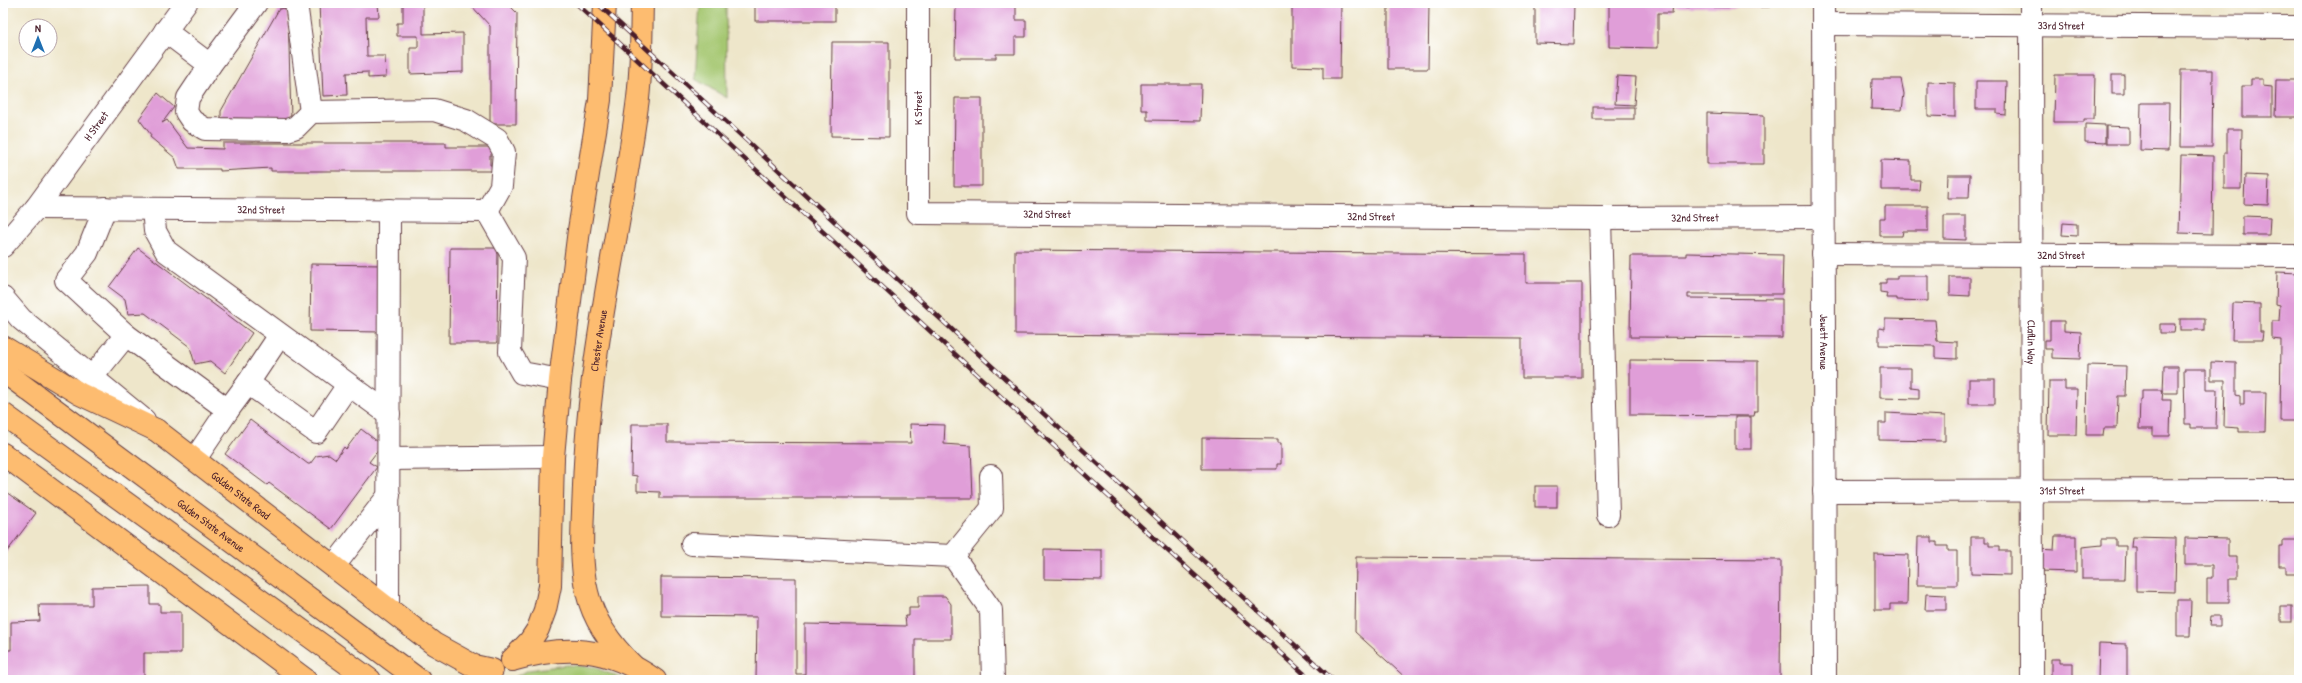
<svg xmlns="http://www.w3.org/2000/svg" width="2302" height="683" font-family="'Patrick Hand',sans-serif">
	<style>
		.green { fill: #a5c771; stroke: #78734e }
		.building { fill: #e09ed8 }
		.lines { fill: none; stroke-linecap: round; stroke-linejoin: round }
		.minor-casing { stroke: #633d43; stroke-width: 24 }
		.major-casing { stroke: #633d43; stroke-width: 24 }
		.highway-casing { stroke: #633d43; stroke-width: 24 }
		.minor { stroke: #fff; stroke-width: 22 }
		.major { stroke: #fdbc70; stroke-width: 22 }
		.highway { stroke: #fdbc70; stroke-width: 22 }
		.rail-casing { stroke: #4a1f2b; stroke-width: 4.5 }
		.rail { stroke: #fff; stroke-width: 3; stroke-dasharray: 9; stroke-linecap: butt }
		.labels { text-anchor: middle; stroke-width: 3; stroke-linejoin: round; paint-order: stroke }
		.street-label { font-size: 11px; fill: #4a1f2b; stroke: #fff }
	</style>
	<rect width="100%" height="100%" fill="#fff"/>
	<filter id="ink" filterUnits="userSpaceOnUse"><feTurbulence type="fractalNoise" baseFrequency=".025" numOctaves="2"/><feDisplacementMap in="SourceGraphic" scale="8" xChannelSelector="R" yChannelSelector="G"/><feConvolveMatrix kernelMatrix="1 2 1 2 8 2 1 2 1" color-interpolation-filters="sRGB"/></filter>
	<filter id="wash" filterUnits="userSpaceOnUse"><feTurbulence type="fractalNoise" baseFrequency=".012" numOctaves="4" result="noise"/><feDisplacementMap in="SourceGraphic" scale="16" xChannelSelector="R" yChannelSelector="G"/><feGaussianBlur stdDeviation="0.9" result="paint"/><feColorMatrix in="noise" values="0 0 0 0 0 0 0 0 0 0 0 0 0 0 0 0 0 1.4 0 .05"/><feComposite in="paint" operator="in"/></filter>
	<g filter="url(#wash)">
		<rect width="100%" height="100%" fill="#eee6ca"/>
		<g class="green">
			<polygon points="700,3 726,3 727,98 695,79"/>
			<polygon points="567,665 593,667 626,680 509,680 529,670"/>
		</g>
		<g id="blocks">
			<g class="building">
				<polygon points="319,3 378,3 379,17 366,17 367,56 385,56 386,77 368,78 368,72 346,73 347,95 323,96"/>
				<polygon points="403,3 423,3 423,34 463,33 463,72 410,74 410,48 418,48 418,36 397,36 397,23 403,23"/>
				<polygon points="469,3 507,3 517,13 516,124 490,124 490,26"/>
				<rect x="755" y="3" width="80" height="18"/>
				<polygon points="956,3 1016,3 1016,20 1026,20 1026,37 1015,37 1015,54 996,54 996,58 955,58"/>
				<polygon points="1292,3 1341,3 1340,79 1323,79 1323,67 1292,66"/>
				<polygon points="1388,3 1429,3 1428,69 1388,69"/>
				<polygon points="1535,3 1574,3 1573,44 1535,43"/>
				<polygon points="1609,3 1673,3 1672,13 1658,13 1658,48 1609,47"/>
				<rect x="1676" y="3" width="93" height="4"/>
				<polygon points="286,8 288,11 291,119 221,118 221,111 279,9"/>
				<polygon points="832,42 889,42 889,137 831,136"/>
				<polygon points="2181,70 2213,70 2212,147 2180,147"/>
				<polygon points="2055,75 2095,75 2094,119 2084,119 2084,122 2054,122"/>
				<rect x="2112" y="75" width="12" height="19"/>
				<polygon points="1617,76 1636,77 1634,105 1615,104"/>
				<polygon points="1872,79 1901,79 1904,94 1902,110 1871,109"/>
				<polygon points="2251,79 2263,79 2263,86 2272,87 2272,117 2242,117 2242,86 2251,86"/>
				<polygon points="2276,80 2299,80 2299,117 2275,117"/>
				<polygon points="1976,81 2007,81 2006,115 1997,114 1997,109 1976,109"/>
				<polygon points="1928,82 1955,83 1955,117 1928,116"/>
				<polygon points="1141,84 1201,84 1200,121 1147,120 1147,110 1141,110"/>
				<polygon points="158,93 174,107 162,123 167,120 188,148 223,149 223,143 446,143 446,147 494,147 494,155 490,155 490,165 495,165 495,171 271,171 271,168 220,171 220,169 179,169 175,158 150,137 151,135 139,119"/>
				<polygon points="955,98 982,98 982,186 954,186"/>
				<polygon points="2141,103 2169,103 2168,151 2140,150"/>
				<rect x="1593" y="107" width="41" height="12"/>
				<polygon points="1707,113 1764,115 1764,164 1707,164"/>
				<polygon points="2085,124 2105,125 2105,143 2085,142"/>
				<polygon points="2106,126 2129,127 2129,144 2106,144"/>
				<polygon points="2227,129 2242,129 2241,189 2224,189 2224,153 2227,153"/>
				<polygon points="2181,155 2213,156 2212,234 2179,233"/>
				<polygon points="1881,160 1911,161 1911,180 1920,180 1919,190 1881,190"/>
				<polygon points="1948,175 1970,175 1969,198 1947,198"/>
				<polygon points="2245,175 2269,176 2268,205 2244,204"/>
				<polygon points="1885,206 1928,206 1928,231 1903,231 1902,236 1880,236 1880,218 1885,218"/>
				<polygon points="1944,216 1966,216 1966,240 1944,239"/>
				<polygon points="2243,216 2270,217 2269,235 2243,235"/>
				<polygon points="2063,223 2077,224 2077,236 2062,235"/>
				<polygon points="138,248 252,333 225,373 210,361 195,364 190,347 145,313 128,314 125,299 109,287"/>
				<polygon points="450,248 498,248 497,343 449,343"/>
				<polygon points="1015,250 1526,254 1526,283 1582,283 1582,378 1522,378 1522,338 1015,334"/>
				<polygon points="1686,253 1783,255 1782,294 1688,294 1688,298 1782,299 1782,338 1630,337 1631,256 1686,256"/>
				<polygon points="311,264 383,265 383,332 310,331"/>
				<polygon points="2277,272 2299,273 2299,421 2280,421 2281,340 2272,339 2272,321 2279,321 2280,305 2276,304"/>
				<polygon points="1897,276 1928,276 1928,301 1897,300 1897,298 1886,298 1887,293 1880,292 1880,283 1886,283 1886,279 1897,279"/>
				<polygon points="1950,277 1970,277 1970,296 1950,295"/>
				<polygon points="2233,303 2260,304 2260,332 2263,332 2262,340 2232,340"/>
				<polygon points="1885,319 1935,320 1937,341 1957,342 1957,359 1935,358 1935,346 1879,345 1879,328 1885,329"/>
				<rect x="2180" y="319" width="24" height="11"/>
				<polygon points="2050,321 2064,321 2064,331 2081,332 2080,359 2052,358 2052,349 2045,349 2045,340 2050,340"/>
				<polygon points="2160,324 2175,324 2174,333 2160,333"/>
				<polygon points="1630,360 1758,361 1758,411 1755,411 1754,416 1630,415"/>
				<polygon points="2211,362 2236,363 2236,395 2240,396 2240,404 2244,404 2244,392 2266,392 2265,432 2239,432 2239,428 2224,427 2225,380 2211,380"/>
				<polygon points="2087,365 2126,366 2125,396 2118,396 2117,428 2104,428 2103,435 2086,435"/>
				<polygon points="2164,366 2178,366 2178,393 2163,393"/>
				<polygon points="1880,368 1911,368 1911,387 1919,388 1919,399 1880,398"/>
				<polygon points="2184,369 2206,369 2206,390 2217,390 2216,428 2191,428 2191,424 2185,424"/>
				<rect x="1969" y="379" width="26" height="25"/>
				<polygon points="2049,381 2065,381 2065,389 2077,389 2076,435 2048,435"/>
				<polygon points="2142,390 2163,390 2162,400 2171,400 2170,436 2153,436 2153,429 2139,429 2140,399 2142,399"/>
				<polygon points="1886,413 1945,416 1945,441 1879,440 1879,423 1886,423"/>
				<rect x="1735" y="417" width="16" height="32"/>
				<polygon points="250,420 308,464 310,464 316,456 329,454 336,459 344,447 346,449 361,429 382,445 369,462 377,467 331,529 269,483 267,485 225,454"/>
				<polygon points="632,424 667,424 667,442 911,443 910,424 945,425 944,444 971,446 973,498 660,498 660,492 637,491 637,476 631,475"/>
				<polygon points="1202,438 1278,439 1278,443 1281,443 1281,464 1277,464 1277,469 1202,469"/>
				<rect x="1535" y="486" width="22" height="21"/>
				<polygon points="3,490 36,513 6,553 3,551"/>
				<polygon points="2055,536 2076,536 2076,572 2038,571 2038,549 2054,550"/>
				<polygon points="1918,537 1932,537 1932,542 1937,542 1937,546 1948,546 1948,551 1957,551 1957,585 1917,585"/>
				<polygon points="1971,537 1985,537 1985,542 1989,542 1989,546 2000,546 2000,551 2010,551 2010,575 1971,574"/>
				<polygon points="2132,537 2176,538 2175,592 2136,591 2136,547 2131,547"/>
				<polygon points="2185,538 2228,539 2228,557 2237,557 2237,579 2229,579 2229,603 2207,603 2207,578 2212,578 2212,565 2185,565"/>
				<polygon points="2102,539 2116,539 2116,546 2126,546 2125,579 2082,579 2082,547 2102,545"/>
				<polygon points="2283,540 2299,540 2299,574 2286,574 2286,566 2279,566 2279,546 2283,546"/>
				<polygon points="1044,549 1102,550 1102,580 1044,579"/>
				<polygon points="1875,554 1908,555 1907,604 1890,604 1890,610 1875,610"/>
				<polygon points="1356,557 1781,560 1780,680 1408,680 1355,632"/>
				<polygon points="661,577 796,578 796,674 805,674 805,624 906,626 905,616 909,616 909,608 918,608 918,596 945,596 951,604 951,639 915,639 915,680 756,680 757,617 661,616"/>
				<polygon points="150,586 150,604 160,604 160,612 181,612 181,653 144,653 144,680 3,680 3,650 11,650 11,622 40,621 39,605 92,605 92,587"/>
				<polygon points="1926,594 1946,595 1946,610 1925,610"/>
				<polygon points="2177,600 2191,600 2190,636 2177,636"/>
				<rect x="2281" y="606" width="11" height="16"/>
				<polygon points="2211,616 2220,616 2220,626 2210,626"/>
				<polygon points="2099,643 2127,644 2127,680 2098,680"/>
				<polygon points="2051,659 2059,659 2059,663 2073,663 2073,680 2051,680"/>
			</g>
		</g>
	</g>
	<g filter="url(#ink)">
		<use href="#blocks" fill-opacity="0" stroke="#633d43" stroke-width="1"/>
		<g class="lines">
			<g class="minor-casing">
				<g id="minor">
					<polyline points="296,3 311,112"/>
					<path id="s1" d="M918 3V213L1600 218 1823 217"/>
					<path id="s2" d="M1823 3 1825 680"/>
					<path id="s3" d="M2031 3 2032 680"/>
					<path id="s4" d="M1823 24 2299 27"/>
					<polyline points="165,31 210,65 256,3"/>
					<polyline points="210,65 188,98 186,112 192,121 205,129 287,130 296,127 311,112 434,110 466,120 497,139 504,152 501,186 487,211"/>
					<path id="s5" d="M36 208 487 211"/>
					<polyline points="105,208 87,253 66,280 126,335 228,410 248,383 316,432 348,385"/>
					<polyline points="153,209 155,231 166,251 389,414"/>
					<polyline points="487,211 514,258 510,352 522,373 560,380"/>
					<polyline points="1600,218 1608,515"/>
					<path id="s6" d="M3 246 36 208 186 3"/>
					<path id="s7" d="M1823 254 2299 256"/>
					<polyline points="3,298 21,319 144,420"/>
					<polyline points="92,377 126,335"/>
					<polyline points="248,383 280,335"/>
					<polyline points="195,459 228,410"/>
					<polyline points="389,459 553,457"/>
					<path id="s8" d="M1824 491 2299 490"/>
					<polyline points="692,544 953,556 991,610 993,680"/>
					<polyline points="953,556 992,508 991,476"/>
					<polyline points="334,566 389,495"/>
					<polyline points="388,608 389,210"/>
				</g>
			</g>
			<g class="major-casing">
				<g id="major">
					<path id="s9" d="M156 430 434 644 474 666 492 670"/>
					<polyline points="3,454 306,680"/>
					<polyline points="512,660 530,641 538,629 545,610 550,586 553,457 560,380 579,230 600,100 605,3"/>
					<path d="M512 660C566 644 608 647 655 680"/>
					<path id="s10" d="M633 666C611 645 594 622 587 592 579 559 583 520 584 486 588 358 620 232 637 106 642 72 641 37 642 3"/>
				</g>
			</g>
			<g class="highway-casing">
				<g id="highway">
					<polyline points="3,347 80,394 156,430"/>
					<path id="s11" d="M3 371 419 680"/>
					<polyline points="3,414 370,680"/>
				</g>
			</g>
			<use href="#minor" class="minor"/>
			<use href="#major" class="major"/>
			<use href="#highway" class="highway"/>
			<g class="rail-casing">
				<g id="rail">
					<polyline points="576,3 1147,532 1311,680"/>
					<polyline points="597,3 1333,680"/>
				</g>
			</g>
			<use href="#rail" class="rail"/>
		</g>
	</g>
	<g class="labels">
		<g class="street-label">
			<text dy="4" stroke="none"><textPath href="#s4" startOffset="238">33rd Street</textPath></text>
			<text transform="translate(918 108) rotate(-90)" y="4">K Street</text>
			<text dy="4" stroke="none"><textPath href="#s6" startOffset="152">H Street</textPath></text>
			<text dy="4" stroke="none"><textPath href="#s5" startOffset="225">32nd Street</textPath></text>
			<text dy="4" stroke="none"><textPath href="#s1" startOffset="339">32nd Street</textPath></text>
			<text dy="4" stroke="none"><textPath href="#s1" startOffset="663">32nd Street</textPath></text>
			<text dy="4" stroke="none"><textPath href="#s1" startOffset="987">32nd Street</textPath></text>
			<text dy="4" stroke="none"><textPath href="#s7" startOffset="238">32nd Street</textPath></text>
			<text dy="4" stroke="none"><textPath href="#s10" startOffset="341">Chester Avenue</textPath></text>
			<text dy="4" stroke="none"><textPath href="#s3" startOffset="339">Claflin Way</textPath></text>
			<text dy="4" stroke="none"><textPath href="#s2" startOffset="339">Jewett Avenue</textPath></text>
			<text dy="4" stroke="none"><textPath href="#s8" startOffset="238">31st Street</textPath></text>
			<text dy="4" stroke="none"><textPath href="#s9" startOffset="107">Golden State Road</textPath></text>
			<text dy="4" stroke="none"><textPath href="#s11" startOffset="259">Golden State Avenue</textPath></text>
		</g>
	</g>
	<rect width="2302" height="683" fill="none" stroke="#fff" stroke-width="16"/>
	<g transform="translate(38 38)"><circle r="19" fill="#ffffff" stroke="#b7a5aa"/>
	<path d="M0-3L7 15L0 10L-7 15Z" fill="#1f6fb2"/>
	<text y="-6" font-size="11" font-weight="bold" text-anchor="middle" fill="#4a1f2b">N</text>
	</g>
</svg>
